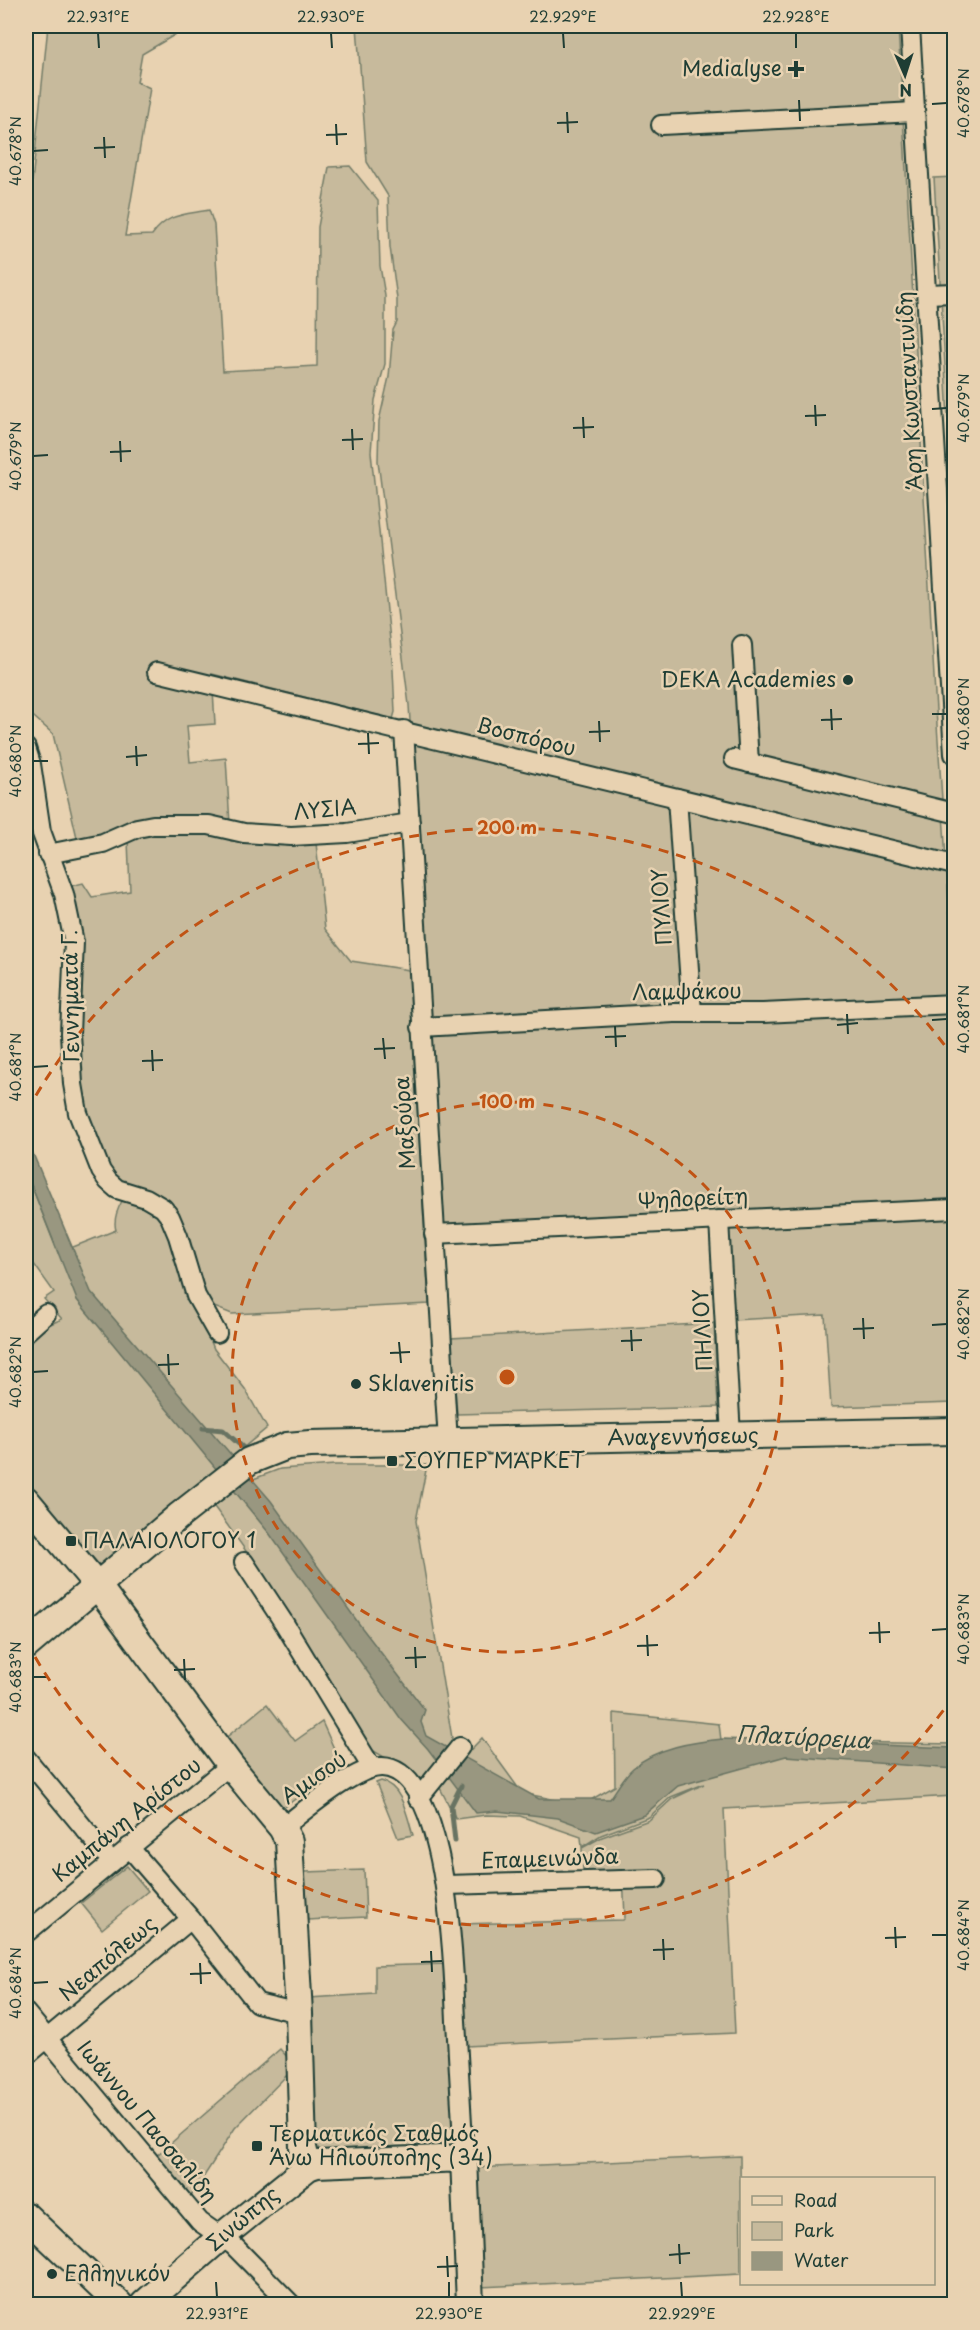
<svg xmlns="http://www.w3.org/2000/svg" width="980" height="2330" font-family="'Playpen Sans',sans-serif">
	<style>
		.green { fill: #c7ba9c; stroke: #737c68; stroke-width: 1.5 }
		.water { fill: #999780; stroke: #687362; stroke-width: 1.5 }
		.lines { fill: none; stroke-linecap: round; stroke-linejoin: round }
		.stream { stroke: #687362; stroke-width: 5 }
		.street-casing { stroke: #1f3d34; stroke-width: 22 }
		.secondary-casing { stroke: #1f3d34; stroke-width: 30 }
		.street { stroke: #e8d2b1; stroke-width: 18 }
		.secondary { stroke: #e8d2b1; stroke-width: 26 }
		.ticks { fill: none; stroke: #1f3d34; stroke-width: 2 }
		.ring { fill: none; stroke: #c05314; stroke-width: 3; stroke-dasharray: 10 8 }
		.poi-dot { fill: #1f3d34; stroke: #e8d2b1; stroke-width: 2 }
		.labels { text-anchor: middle; stroke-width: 5; stroke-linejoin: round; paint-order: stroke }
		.poi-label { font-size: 21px; fill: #1f3d34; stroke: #e8d2b1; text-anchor: start }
		.street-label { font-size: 21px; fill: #1f3d34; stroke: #e8d2b1 }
		.water-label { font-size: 22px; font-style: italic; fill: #314a3f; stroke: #e8d2b1 }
		.centre { fill: #c05314; stroke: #e8d2b1; stroke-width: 3 }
		.ring-label { font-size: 18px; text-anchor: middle; font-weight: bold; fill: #c05314; stroke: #e8d2b1; stroke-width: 5; stroke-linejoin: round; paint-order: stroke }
		.neatline { fill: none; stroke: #1f3d34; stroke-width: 2 }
		.ticks-label { font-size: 15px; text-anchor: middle; fill: #1f3d34 }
	</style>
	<rect width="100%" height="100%" fill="#e8d2b1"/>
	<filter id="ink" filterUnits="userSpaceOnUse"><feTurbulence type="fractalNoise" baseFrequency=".0167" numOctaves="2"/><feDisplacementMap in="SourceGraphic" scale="12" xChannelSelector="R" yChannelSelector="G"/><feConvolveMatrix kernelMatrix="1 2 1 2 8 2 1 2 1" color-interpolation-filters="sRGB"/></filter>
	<g filter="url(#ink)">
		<g class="green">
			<path d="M48 26H198L188 27 142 54 137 82 150 88 125 236 152 235C168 213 183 215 209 210L214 225 223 371 317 366 318 227 329 167 350 166 378 201 380 266 385 296V364L375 400 371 452 393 670 395 712 393 719 212 674 215 724 187 726 190 762 226 758 231 841 316 843 325 929 351 961 409 970 429 1304 232 1314 209 1305 204 1296 176 1216 111 1177 83 1103 67 887 83 883 92 897 130 891 128 840 78 842 53 734 26 710V241Z"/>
			<polygon points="357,26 898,26 935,695 954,978 954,1403 831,1407 825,1315 732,1320 725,1210 444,1225 441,1210 409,705 378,461 379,421 389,377 393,330 397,322 397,299 390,247 388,196 367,162"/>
			<polygon points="954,177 954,418 948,418 934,178"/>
			<path d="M26 1172 58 1253 116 1230C113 1220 117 1210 122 1201L127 1199 160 1213 214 1349 245 1389 267 1428 101 1567 26 1481V1344L46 1326 62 1319 44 1299 54 1292 26 1253Z"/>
			<polygon points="714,1323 718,1407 457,1414 451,1338"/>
			<path d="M335 1465H427L416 1521 452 1738 450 1746 423 1780 372 1750C352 1726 341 1698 325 1672 290 1614 252 1558 212 1504L248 1481 280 1469Z"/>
			<polygon points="267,1704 295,1741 322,1722 341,1764 282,1809 223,1740"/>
			<polygon points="614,1713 719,1724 721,1740 954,1744 954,1796 724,1809 735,2033 466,2046 459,1924 623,1920 625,1918 623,1873 583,1875 582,1848 602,1837 649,1820 672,1799 704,1784 671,1797 649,1817 601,1835 582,1847 581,1837 520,1816 486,1815 456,1819 439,1786 452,1769 482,1738 522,1793 582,1805 615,1786"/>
			<path d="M381 1781C403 1786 407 1817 413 1835L398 1838 376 1783Z"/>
			<polygon points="127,1866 148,1891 102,1929 81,1903"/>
			<polygon points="364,1870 366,1917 307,1920 305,1872"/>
			<polygon points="447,1964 457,2143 452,2149 318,2155 312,2148 308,1998 375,1994 375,1966"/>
			<polygon points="280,2049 288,2058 289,2073 235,2128 190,2198 156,2156"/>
			<polygon points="740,2156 741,2274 480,2287 475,2168"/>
		</g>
		<path class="water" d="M26 1137 91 1292 271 1501 362 1628 425 1710 421 1722 426 1736 539 1799H610C617 1789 624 1776 633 1768 657 1747 693 1742 723 1739L954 1748V1769L786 1756 678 1786 644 1815 596 1832 558 1818 497 1811 476 1813 428 1749 401 1719 269 1533 77 1300 26 1172Z"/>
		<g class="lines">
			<g class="stream">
				<polyline points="203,1428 223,1430 248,1452"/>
				<polyline points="455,1841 451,1806 461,1786"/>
			</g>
			<g class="street-casing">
				<g id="street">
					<polyline points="910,26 954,754"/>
					<polyline points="661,125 915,112"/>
					<polyline points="927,294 954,293"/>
					<polyline points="742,645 749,763"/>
					<polyline points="157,672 954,865"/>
					<polyline points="404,730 448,1442"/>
					<polyline points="26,748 31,764 41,831 64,894 74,942 70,1033 73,1084 78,1113 101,1171 108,1181 117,1189 146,1198 163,1208 170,1217 178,1236 196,1296 217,1333"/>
					<polyline points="734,759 954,813"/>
					<polyline points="677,798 692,1013"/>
					<polyline points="48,854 103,843 137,828 153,825 209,825 244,833 291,836 347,833 410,823"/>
					<polyline points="421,1027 674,1013 763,1013 954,1004"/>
					<polyline points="719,1220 731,1436"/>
					<polyline points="434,1234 954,1209"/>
					<polyline points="26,1332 46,1314"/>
					<polyline points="244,1562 284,1623 372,1768"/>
					<polyline points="26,1758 112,1862"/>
					<polyline points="418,1799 460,1747"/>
					<path d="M282 1828C303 1812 356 1766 382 1767 449 1769 454 1974 456 2021 459 2067 461 2112 464 2158"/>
					<polyline points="129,1847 191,1919 257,2003 299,2013"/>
					<polyline points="446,1885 656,1879"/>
					<polyline points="26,1933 230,1765"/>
					<polyline points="26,2013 200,2222 233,2245 291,2304"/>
					<polyline points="26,2056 191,1919"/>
				</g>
			</g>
			<g class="secondary-casing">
				<g id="secondary">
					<polyline points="26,1500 97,1585 230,1765 282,1828 289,1841 299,2013 303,2148 308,2167"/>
					<polyline points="26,1646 180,1515 249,1461 287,1446 310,1444 954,1431"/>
					<polyline points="26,2216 119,2304"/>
					<polyline points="144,2304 221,2237 308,2167 317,2164 464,2158 470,2304"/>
				</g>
			</g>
			<use href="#street" class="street"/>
			<use href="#secondary" class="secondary"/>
		</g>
	</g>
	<path class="ticks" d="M98 33 99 48M331 33 332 48M563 33 564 48M796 33V48M799 100 800 121M932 104 947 103M789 111 810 110M567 112 568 133M557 123 578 122M336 124 337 145M326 135 347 134M104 137 105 158M94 148 115 147M33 151 48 150M815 405 816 426M932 409 947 408M805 416 826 415M583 417 584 438M573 428 594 427M352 429 353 450M342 440 363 439M120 441 121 462M110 452 131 451M33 456 48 455M831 709 832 730M932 714H947M821 720 842 719M599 721 600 742M589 732 610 731M368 733 369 754M358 744 379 743M136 746 137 766M126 757 147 755M33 761H48M847 1014 848 1034M932 1020 947 1019M837 1025 858 1023M615 1026 616 1047M605 1037 626 1036M383 1038 385 1059M374 1049 395 1048M152 1050 153 1071M142 1061 163 1060M33 1067 48 1066M863 1318 864 1339M932 1325 947 1324M853 1329 874 1328M631 1330 632 1351M621 1341 642 1340M399 1342 401 1363M390 1353 410 1352M168 1354 169 1375M158 1365 179 1364M33 1372 48 1371M879 1622 880 1643M932 1630 947 1629M869 1633 890 1632M647 1635 648 1656M637 1646 658 1645M415 1647 416 1668M405 1658 426 1657M184 1659 185 1680M174 1670 195 1669M33 1677H48M895 1927 896 1948M932 1935H947M885 1938 906 1937M663 1939 664 1960M653 1950 674 1949M431 1951 432 1972M421 1962 442 1961M200 1963 201 1984M190 1974 211 1973M33 1983 48 1982M679 2244 680 2264M669 2255 690 2253M447 2256 448 2277M437 2267 458 2266M216 2282 217 2297M449 2282V2297M681 2282 682 2297"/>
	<g class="ring">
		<circle cx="507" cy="1377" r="275"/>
		<path d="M954 1696A549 549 0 0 1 27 1643M27 1111A549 549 0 0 1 954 1058"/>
	</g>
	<g class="poi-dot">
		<path d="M793 60h6v6h6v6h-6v6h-6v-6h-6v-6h6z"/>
		<circle cx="848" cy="680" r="6"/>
		<circle cx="356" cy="1384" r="6"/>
		<rect x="386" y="1455" width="12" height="12" rx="3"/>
		<rect x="65" y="1535" width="12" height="12" rx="3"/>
		<rect x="251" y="2140" width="12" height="12" rx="3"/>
		<circle cx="52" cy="2274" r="6"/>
	</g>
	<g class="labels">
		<g class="poi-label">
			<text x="782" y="76" text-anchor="end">Medialyse</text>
			<text x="836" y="687" text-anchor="end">DEKA Academies</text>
			<text x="368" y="1391">Sklavenitis</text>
			<text x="404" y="1468">ΣΟΥΠΕΡ ΜΑΡΚΕΤ</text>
			<text x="83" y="1548">ΠΑΛΑΙΟΛΟΓΟΥ 1</text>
			<text x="269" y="2141">Τερματικός Σταθμός<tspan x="269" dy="24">Άνω Ηλιούπολης (34)</tspan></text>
			<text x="64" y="2281">Ελληνικόν</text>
		</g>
		<g class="street-label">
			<text transform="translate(910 391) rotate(-93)" y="7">Άρη Κωνσταντινίδη</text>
			<text transform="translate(526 737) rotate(14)" y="7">Βοσπόρου</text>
			<text transform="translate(325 810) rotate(-5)" y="7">ΛΥΣΙΑ</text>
			<text transform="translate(662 907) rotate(-94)" y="7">ΠΥΛΙΟΥ</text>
			<text transform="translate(687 992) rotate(-1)" y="7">Λαμψάκου</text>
			<text transform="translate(71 996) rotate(-91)" y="7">Γεννηματά Γ.</text>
			<text transform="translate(405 1123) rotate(-94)" y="7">Μαξούρα</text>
			<text transform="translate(693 1199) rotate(-3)" y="7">Ψηλορείτη</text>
			<text transform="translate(703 1330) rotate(-93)" y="7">ΠΗΛΙΟΥ</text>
			<text transform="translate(683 1437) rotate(-1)" y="7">Αναγεννήσεως</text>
			<text transform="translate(314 1778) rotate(-35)" y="7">Αμισού</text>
			<text transform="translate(127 1820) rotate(-39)" y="7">Καμπάνη Αρίστου</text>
			<text transform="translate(550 1859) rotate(-2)" y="7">Επαμεινώνδα</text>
			<text transform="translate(108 1959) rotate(-40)" y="7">Νεαπόλεως</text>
			<text transform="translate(147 2122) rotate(50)" y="7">Ιωάννου Πασσαλίδη</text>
			<text transform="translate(243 2219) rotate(-40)" y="7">Σινώπης</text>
		</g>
		<g class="water-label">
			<text transform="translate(803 1737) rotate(3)" y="8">Πλατύρρεμα</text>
		</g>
	</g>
	<circle cx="507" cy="1377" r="9" class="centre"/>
	<g class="ring-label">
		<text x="507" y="834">200 m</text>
		<text x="507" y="1108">100 m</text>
	</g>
	<rect width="980" height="2330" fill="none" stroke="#e8d2b1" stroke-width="66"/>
	<rect x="740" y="2177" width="195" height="108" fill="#e8d2b1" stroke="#98967f" stroke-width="1.5"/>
	<rect x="752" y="2196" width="30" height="9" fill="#e8d2b1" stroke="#98967f" stroke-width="1.5"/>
	<text x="794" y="2207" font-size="18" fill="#1f3d34">Road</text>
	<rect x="752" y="2222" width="30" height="18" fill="#c7ba9c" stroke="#98967f" stroke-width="1.5"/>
	<text x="794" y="2237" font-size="18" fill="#1f3d34">Park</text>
	<rect x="752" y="2252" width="30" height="18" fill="#999780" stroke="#98967f" stroke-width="1.5"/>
	<text x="794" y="2267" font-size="18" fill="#1f3d34">Water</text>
	<g transform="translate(905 75) rotate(177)" stroke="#e8d2b1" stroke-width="4.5" paint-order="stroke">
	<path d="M0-4.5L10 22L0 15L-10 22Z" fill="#1f3d34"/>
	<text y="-9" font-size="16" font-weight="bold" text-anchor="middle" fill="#1f3d34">N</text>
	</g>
	<rect x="33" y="33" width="914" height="2264" class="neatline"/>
	<g class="ticks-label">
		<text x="98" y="22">22.931°E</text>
		<text x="331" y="22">22.930°E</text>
		<text x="563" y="22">22.929°E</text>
		<text x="796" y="22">22.928°E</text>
		<text transform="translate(964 103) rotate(-90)" y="5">40.678°N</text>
		<text transform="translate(16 151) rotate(-90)" y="5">40.678°N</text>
		<text transform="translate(964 408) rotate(-90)" y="5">40.679°N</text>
		<text transform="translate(16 456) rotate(-90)" y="5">40.679°N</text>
		<text transform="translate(964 714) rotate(-90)" y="5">40.680°N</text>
		<text transform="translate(16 761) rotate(-90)" y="5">40.680°N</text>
		<text transform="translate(964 1019) rotate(-90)" y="5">40.681°N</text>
		<text transform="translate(16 1067) rotate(-90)" y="5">40.681°N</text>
		<text transform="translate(964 1324) rotate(-90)" y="5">40.682°N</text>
		<text transform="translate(16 1372) rotate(-90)" y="5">40.682°N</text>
		<text transform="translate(964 1629) rotate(-90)" y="5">40.683°N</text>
		<text transform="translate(16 1677) rotate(-90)" y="5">40.683°N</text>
		<text transform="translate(964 1935) rotate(-90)" y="5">40.684°N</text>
		<text transform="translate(16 1983) rotate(-90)" y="5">40.684°N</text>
		<text x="217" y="2319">22.931°E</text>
		<text x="449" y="2319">22.930°E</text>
		<text x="682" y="2319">22.929°E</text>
	</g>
</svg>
